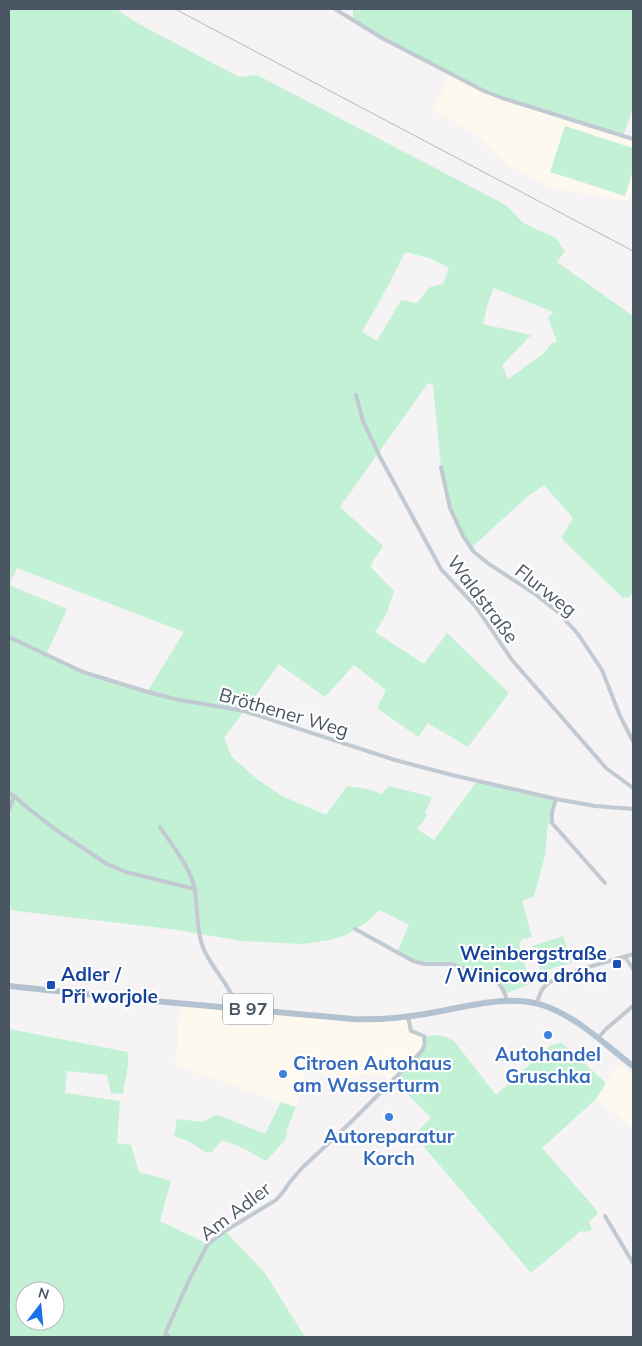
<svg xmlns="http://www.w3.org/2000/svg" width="642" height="1346" font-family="Mulish,sans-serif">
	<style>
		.commercial { fill: #fdf9ef }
		.green { fill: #c3f1d5; fill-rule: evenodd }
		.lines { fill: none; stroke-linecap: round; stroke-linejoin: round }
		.minor { stroke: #c1cad2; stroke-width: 4 }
		.primary { stroke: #b3c2d1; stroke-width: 6 }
		.rail { stroke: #b5b8bd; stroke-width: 1 }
		.transit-dot { fill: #1a4fb4; stroke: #fff; stroke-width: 2 }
		.shop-dot { fill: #3f7fe0; stroke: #fff; stroke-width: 2 }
		.labels { text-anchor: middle; stroke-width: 4.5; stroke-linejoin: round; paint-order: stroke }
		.shield { fill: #fff; stroke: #808990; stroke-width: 1 }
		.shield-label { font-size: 18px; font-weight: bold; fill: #4a5661 }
		.street-label { font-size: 19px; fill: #4a5661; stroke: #fff }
		.transit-label { font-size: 19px; font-weight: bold; fill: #164399; stroke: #fff; text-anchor: end }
		.shop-label { font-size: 19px; font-weight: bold; fill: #366cbe; stroke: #fff }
	</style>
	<rect width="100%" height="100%" fill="#f5f3f3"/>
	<g class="commercial">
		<polygon points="448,73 633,139 633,189 626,201 552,188 507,164 477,136 432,109 445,85"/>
		<polygon points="181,1004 353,1020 408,1017 411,1031 423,1036 423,1049 392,1081 384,1075 359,1074 357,1078 337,1078 307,1068 296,1107 254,1093 175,1065"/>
		<polygon points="618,1064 633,1075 633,1130 596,1099"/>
	</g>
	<g class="green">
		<path d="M9 9H116L139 24 239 77 257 75 502 203 510 209 522 222 535 229 555 237 565 251 557 262 633 316V593L629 597 623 598 561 538 573 518 544 485 528 496 471 548 450 508 441 467 433 385 428 383 340 507 383 546 370 566 394 591 387 613 375 632 424 664 447 633 509 693 468 747 428 723 418 737 377 708 386 690 354 665 325 697 279 664 224 738 232 757 257 779 282 796 326 815 347 786 368 789 382 794 389 786 432 797 425 813 427 816 417 829 434 840 477 781 556 799 551 821 548 824 545 856 534 896 522 901 532 937 522 939 519 944 530 984 505 994 502 988 490 977 450 964 429 963 413 960 397 952 409 925 380 910 367 922 346 935 330 940 303 944 242 941 178 930 9 910ZM405 252 429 258 449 268 443 284 430 287 417 303 401 300 377 341 362 332 389 284ZM494 288 553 312 548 318 557 342 552 343 543 354 508 379 502 365 531 335 483 324 488 303ZM17 568 184 632 147 692 84 672 46 655 67 609 9 585Z"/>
		<polygon points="353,9 633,9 633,108 623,136 484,91 353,20"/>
		<polygon points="565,126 633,148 633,171 625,196 550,172"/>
		<polygon points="563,936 572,962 541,972 532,946"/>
		<path d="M9 1029 128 1052V1065L123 1094 111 1093 107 1075 67 1071 65 1093 120 1101 117 1143 131 1145 139 1172 171 1181 160 1221 208 1244 225 1231 265 1273 305 1337H9ZM25 1291H55V1321H25Z"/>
		<polygon points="437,1035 447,1037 454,1041 496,1095 551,1045 562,1043 606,1083 596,1099 542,1148 595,1208 598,1214 589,1221 592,1230 586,1232 581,1231 531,1273 414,1135 431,1118 397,1083 396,1077 423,1049 424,1036"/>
		<polygon points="281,1102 296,1107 287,1129 286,1139 266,1161 245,1149 222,1140 212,1152 205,1152 188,1141 174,1136 177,1119 202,1122 215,1115 221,1116 265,1134"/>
	</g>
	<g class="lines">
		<g class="minor">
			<polyline points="335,9 382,38 484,91 502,98 633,139"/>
			<polyline points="356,395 363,421 380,457 441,569 476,607 512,660 606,768 633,788"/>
			<polyline points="441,467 450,508 463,536 474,552 489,564 535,594 559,613 578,634 602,670 620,716 633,741"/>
			<polyline points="9,637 83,672 148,692 175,699 244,711 395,760 452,775 556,799 595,806 633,809"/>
			<polyline points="9,792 29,809 59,832 107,864 126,872 195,889"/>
			<polyline points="556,799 552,812 552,823 605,883"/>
			<polyline points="9,810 14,796"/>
			<path d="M160 827C173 847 191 867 195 891 198 910 196 934 205 952 215 972 231 987 238 1008"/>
			<polyline points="355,929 413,961 424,964 450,964 490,977 498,983 502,988 505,994 507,1001"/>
			<polyline points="625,957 633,969"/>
			<path d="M536 1004C539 998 540 991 545 986 556 973 614 961 633 954"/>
			<polyline points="598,1038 606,1029 633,1006"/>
			<polyline points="605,1216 633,1263"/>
			<path d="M170 1337 165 1334 190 1278 208 1244 225 1231 276 1200 283 1192 290 1182 301 1169 350 1123 420 1053C425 1047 425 1043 424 1036L411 1031 408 1017"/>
		</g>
		<path class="primary" d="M9 986 132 999 353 1019C377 1020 401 1018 425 1014 464 1008 507 993 545 1006 579 1018 605 1045 633 1066"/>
		<polyline class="rail" points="175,9 633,251"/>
	</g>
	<g class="transit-dot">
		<rect x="612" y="959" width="10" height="10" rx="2.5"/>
		<rect x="46" y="980" width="10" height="10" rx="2.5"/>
	</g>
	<g class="shop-dot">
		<circle cx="548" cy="1035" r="5"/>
		<circle cx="283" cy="1074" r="5"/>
		<circle cx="389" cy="1117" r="5"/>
	</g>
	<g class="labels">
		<rect class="shield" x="223" y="993.5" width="50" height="31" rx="4"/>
		<g class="shield-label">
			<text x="248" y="1015">B 97</text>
		</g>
		<g class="street-label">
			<text transform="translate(546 590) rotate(38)" y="7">Flurweg</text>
			<text transform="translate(483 599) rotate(53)" y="7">Waldstraße</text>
			<text transform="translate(284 712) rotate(16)" y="7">Bröthener Weg</text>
			<text transform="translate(235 1211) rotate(-37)" y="7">Am Adler</text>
		</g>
		<g class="transit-label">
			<text x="607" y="960">Weinbergstraße<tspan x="607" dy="22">/ Winicowa dróha</tspan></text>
			<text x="61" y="981" text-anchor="start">Adler /<tspan x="61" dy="22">Při worjole</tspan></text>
		</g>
		<g class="shop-label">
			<text x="548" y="1061">Autohandel<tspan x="548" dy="22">Gruschka</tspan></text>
			<text x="293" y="1070" text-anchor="start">Citroen Autohaus<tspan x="293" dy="22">am Wasserturm</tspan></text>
			<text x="389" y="1143">Autoreparatur<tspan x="389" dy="22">Korch</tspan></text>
		</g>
	</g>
	<rect width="642" height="1346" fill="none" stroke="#4a5661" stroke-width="20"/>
	<g transform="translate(40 1306) rotate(16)"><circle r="24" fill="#ffffff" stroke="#b7bbc0"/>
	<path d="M0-4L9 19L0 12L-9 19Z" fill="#1a73e8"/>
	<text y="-8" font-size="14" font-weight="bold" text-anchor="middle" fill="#4a5661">N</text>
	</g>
</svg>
